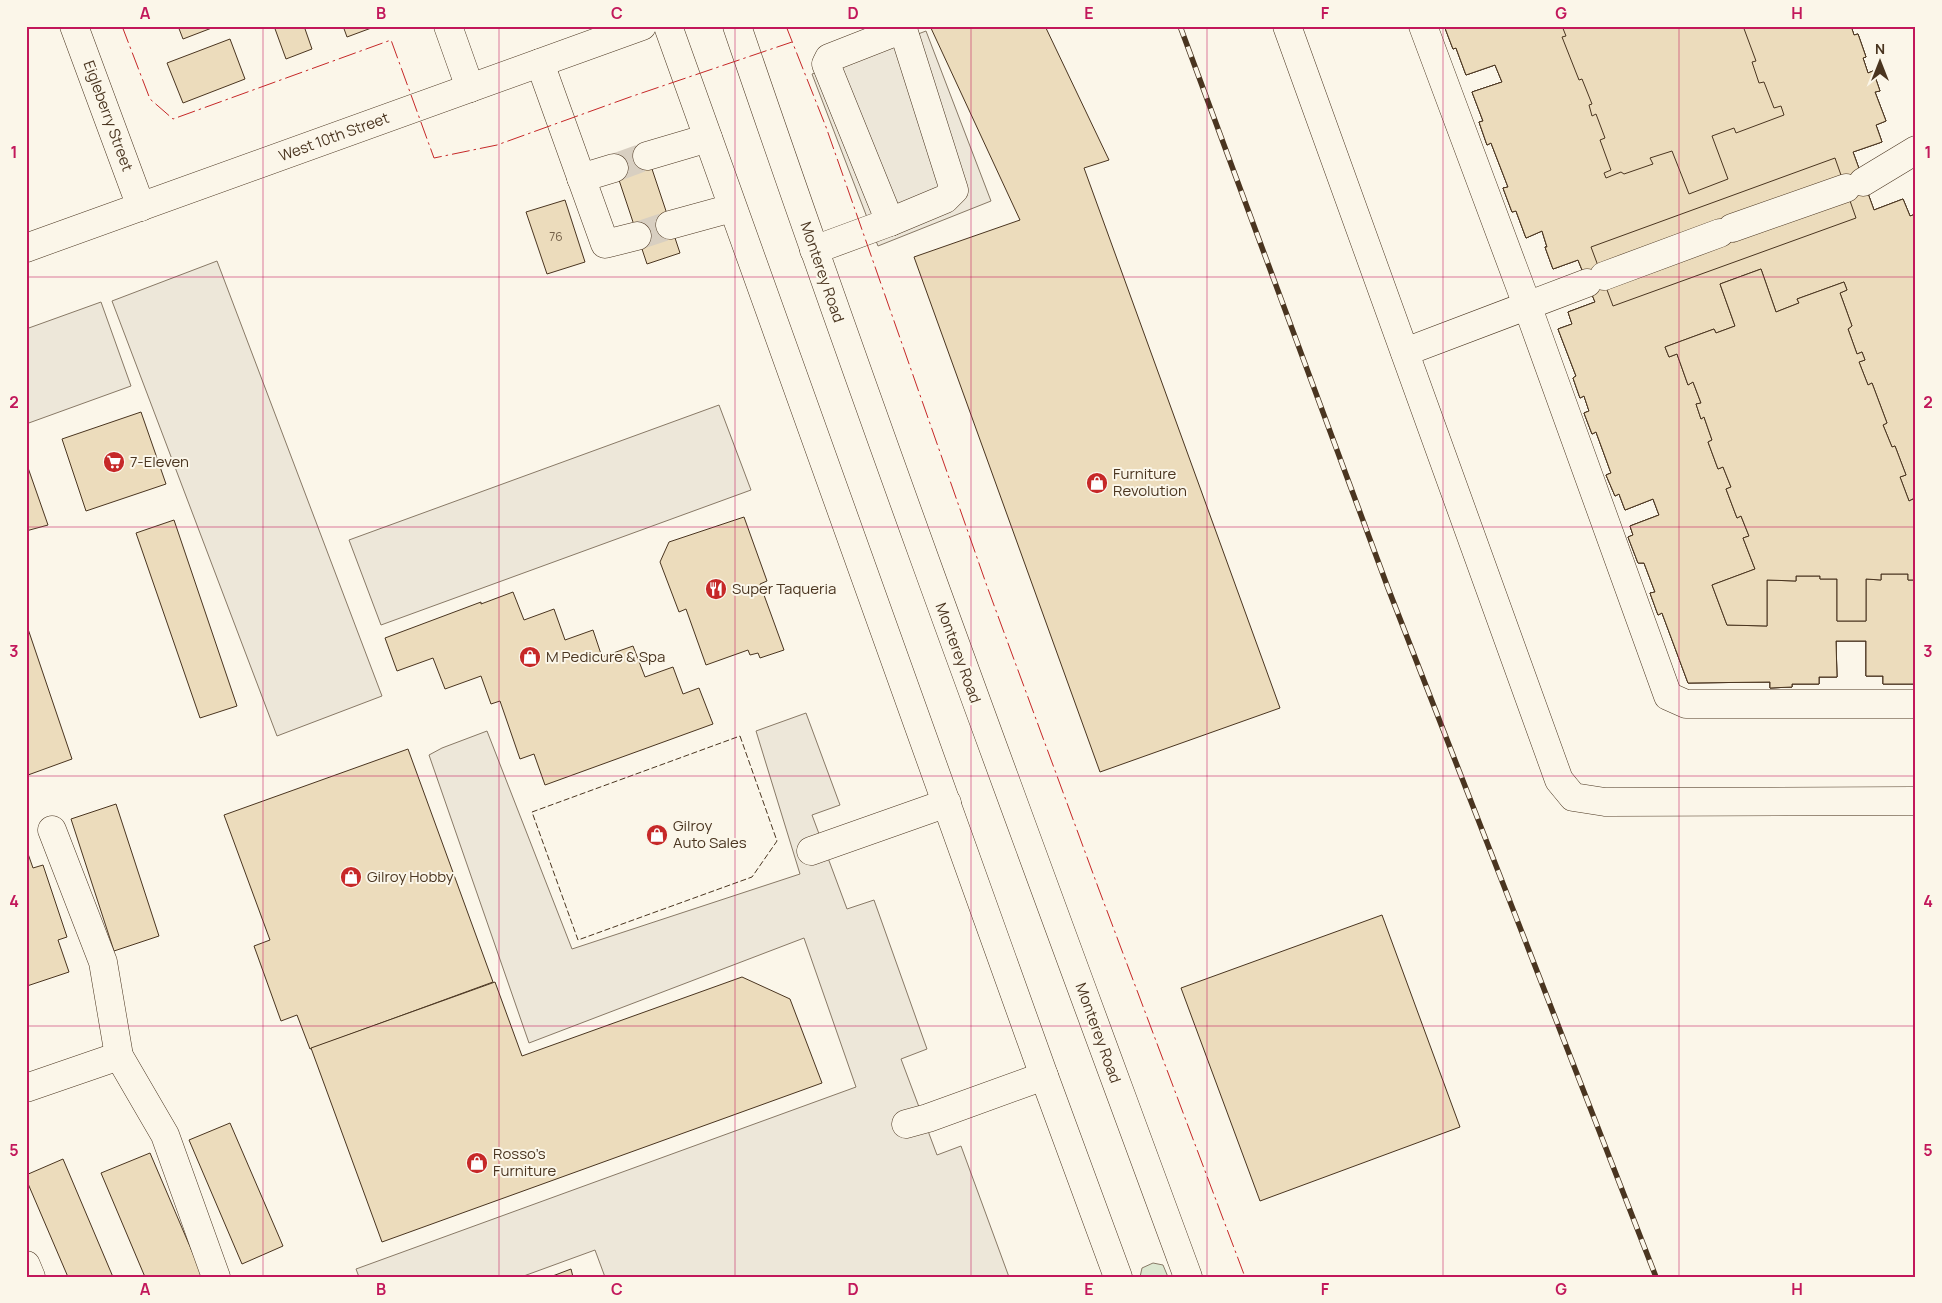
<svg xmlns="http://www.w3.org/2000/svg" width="1942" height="1303" font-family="Manrope,sans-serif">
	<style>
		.green { fill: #dce7d0; stroke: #887966 }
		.parking { fill: #ede7d9; stroke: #887966 }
		.building { fill: #ecdcbc; stroke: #4a3520; fill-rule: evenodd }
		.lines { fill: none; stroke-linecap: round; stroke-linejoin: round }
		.minor-tunnel { stroke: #d8cfc1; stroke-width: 28; stroke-dasharray: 28 14; stroke-linecap: butt }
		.minor-casing { stroke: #4a3520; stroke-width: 29 }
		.major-casing { stroke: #4a3520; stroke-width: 29 }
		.minor { stroke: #fbf6e9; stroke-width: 28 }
		.major { stroke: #fbf6e9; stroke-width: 28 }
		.rail-casing { stroke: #4a3520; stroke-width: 5.5 }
		.rail { stroke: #fbf6e9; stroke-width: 4; stroke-dasharray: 11; stroke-linecap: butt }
		.fence { stroke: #4a3520; stroke-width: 1; stroke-dasharray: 6 2.5; stroke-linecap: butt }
		.power { stroke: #c62828; stroke-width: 1; stroke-dasharray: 18 4 2.5 4; stroke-linecap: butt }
		.grid { fill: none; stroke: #c2185b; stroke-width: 1; stroke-opacity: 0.55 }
		.labels { text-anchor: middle; stroke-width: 4; stroke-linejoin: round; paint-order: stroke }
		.number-label { font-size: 12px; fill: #725f47 }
		.street-label { font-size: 15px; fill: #4a3520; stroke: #fbf6e9 }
		.poi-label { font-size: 15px; fill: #4a3520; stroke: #fbf6e9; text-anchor: start }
		.neatline { fill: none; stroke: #c2185b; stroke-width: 2 }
		.grid-label { font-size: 16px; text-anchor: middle; font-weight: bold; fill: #c2185b }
	</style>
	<rect width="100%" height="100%" fill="#fbf6e9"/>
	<polygon class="green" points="1153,1263 1163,1265 1168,1277 1140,1277 1142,1268"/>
	<g class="parking">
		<polygon points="926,31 991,201 878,246 812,74"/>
		<polygon points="217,261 382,696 277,736 112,301"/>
		<polygon points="101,302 131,386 26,424 26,329"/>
		<polygon points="719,405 751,490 381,625 349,540"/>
		<polygon points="806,713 840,805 812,815 847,909 874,900 927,1049 901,1059 937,1155 961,1146 1009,1277 605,1277 595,1250 521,1277 359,1277 356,1269 856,1087 804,938 529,1043 429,755 442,748 487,731 572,949 800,874 756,731"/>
	</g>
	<g class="building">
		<polygon points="178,26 217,26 183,39"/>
		<polygon points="274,26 304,26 312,49 286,59"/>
		<polygon points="343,26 373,26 374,27 347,37"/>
		<polygon points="930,26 1045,26 1109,160 1084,168 1280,708 1100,772 914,257 1020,220"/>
		<polygon points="1449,26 1562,26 1566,36 1562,37 1579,80 1582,79 1592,104 1589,105 1592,116 1596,114 1605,138 1600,140 1611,170 1604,173 1606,178 1621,172 1624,174 1653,164 1650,158 1672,151 1689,194 1728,179 1712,136 1734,128 1736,133 1784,115 1781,106 1774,108 1764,82 1759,83 1752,62 1756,61 1743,26 1851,26 1854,35 1858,34 1866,57 1863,58 1868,73 1873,71 1880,91 1875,92 1886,121 1876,125 1882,142 1853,152 1874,210 1903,199 1910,216 1916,214 1916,684 1883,684 1883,676 1866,676 1866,641 1836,641 1837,677 1819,677 1819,684 1792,684 1792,687 1770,688 1770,682 1688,683 1662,613 1658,615 1650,593 1655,592 1644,563 1638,563 1628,537 1633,535 1630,526 1659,515 1653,499 1625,510 1619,494 1615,496 1606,475 1611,473 1596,432 1592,434 1584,413 1589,411 1584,396 1580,398 1573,378 1576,376 1558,329 1572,324 1568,312 1595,302 1578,260 1553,269 1545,247 1547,247 1542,231 1526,238 1516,211 1512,212 1503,188 1508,187 1491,143 1487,145 1479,122 1483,121 1472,92 1502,82 1495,65 1466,75 1456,48 1453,49 1445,28"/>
		<path d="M1449 26H1851L1854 35 1858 34 1866 57 1863 58 1868 73 1873 71 1880 91 1875 92 1886 121 1876 125 1882 142 1853 152 1874 210 1903 199 1910 216 1916 214V684H1883V676H1866V641H1836L1837 677H1819V684H1792V687L1770 688V682L1688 683 1662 613 1658 615 1650 593 1655 592 1644 563H1638L1628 537 1633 535 1630 526 1659 515 1653 499 1625 510 1619 494 1615 496 1606 475 1611 473 1596 432 1592 434 1584 413 1589 411 1584 396 1580 398 1573 378 1576 376 1558 329 1572 324 1568 312 1595 302 1578 260 1553 269 1545 247H1547L1542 231 1526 238 1516 211 1512 212 1503 188 1508 187 1491 143 1487 145 1479 122 1483 121 1472 92 1502 82 1495 65 1466 75 1456 48 1453 49 1445 28ZM1835 158 1856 218 1613 306 1591 247Z"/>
		<polygon points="1449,26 1851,26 1854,35 1858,34 1866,57 1863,58 1868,73 1873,71 1880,91 1875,92 1886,121 1876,125 1882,142 1853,152 1874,210 1903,199 1910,216 1916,214 1916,506 1913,499 1909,501 1900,477 1906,475 1895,446 1892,447 1883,425 1887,423 1872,383 1868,385 1859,362 1865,360 1862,352 1857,354 1848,329 1852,326 1840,293 1847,290 1844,282 1797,299 1799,303 1776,312 1761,269 1720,284 1735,326 1716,333 1714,329 1665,347 1669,357 1677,354 1688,385 1693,382 1701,403 1696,404 1701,419 1704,417 1712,440 1708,442 1718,469 1723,467 1731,487 1726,489 1737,518 1741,516 1749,536 1743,538 1755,569 1712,585 1727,625 1767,626 1767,580 1796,581 1796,576 1820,576 1820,579 1837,579 1837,621 1866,621 1866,579 1881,580 1881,574 1908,574 1908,580 1916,580 1916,684 1883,684 1883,676 1866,676 1866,641 1836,641 1837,677 1819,677 1819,684 1792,684 1792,687 1770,688 1770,682 1688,683 1662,613 1658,615 1650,593 1655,592 1644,563 1638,563 1628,537 1633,535 1630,526 1659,515 1653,499 1625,510 1619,494 1615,496 1606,475 1611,473 1596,432 1592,434 1584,413 1589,411 1584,396 1580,398 1573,378 1576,376 1558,329 1572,324 1568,312 1595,302 1578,260 1553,269 1545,247 1547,247 1542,231 1526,238 1516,211 1512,212 1503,188 1508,187 1491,143 1487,145 1479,122 1483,121 1472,92 1502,82 1495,65 1466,75 1456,48 1453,49 1445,28"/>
		<polygon points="1562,26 1743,26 1756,61 1752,62 1759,83 1764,82 1774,108 1781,106 1784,115 1736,133 1734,128 1712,136 1728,179 1689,194 1672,151 1650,158 1653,164 1624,174 1621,172 1606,178 1604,173 1611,170 1600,140 1605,138 1596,114 1592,116 1589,105 1592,104 1582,79 1579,80 1562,37 1566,36"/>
		<polygon points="230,39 245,79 183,103 167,63"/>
		<polygon points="644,145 680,253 647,264 611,156"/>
		<polygon points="1835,158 1856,218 1613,306 1591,247"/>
		<polygon points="565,200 585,262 547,274 526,212"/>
		<polygon points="1761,269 1776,312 1799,303 1797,299 1844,282 1847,290 1840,293 1852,326 1848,329 1857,354 1862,352 1865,360 1859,362 1868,385 1872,383 1887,423 1883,425 1892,447 1895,446 1906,475 1900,477 1909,501 1913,499 1916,506 1916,580 1908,580 1908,574 1881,574 1881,580 1866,579 1866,621 1837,621 1837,579 1820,579 1820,576 1796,576 1796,581 1767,580 1767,626 1727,625 1712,585 1755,569 1743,538 1749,536 1741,516 1737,518 1726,489 1731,487 1723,467 1718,469 1708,442 1712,440 1704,417 1701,419 1696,404 1701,403 1693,382 1688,385 1677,354 1669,357 1665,347 1714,329 1716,333 1735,326 1720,284"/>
		<polygon points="141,412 166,484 86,511 62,439"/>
		<polygon points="26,462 48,525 26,531"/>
		<polygon points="744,517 767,581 760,584 784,650 760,658 758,653 750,655 748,650 706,665 686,609 679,612 660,562 669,542"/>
		<polygon points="174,520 237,706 200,718 136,533"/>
		<polygon points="513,592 524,620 554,609 565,640 593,630 602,657 633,646 645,677 673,667 683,694 699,688 713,724 545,785 534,754 520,759 500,701 491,704 481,676 445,689 433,658 397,671 385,638 481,602 481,604"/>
		<polygon points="26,623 72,759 28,775 26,771"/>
		<polygon points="408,749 493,982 310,1049 297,1015 281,1021 254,946 270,940 224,815"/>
		<polygon points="116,804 159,936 114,951 71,819"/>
		<polygon points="26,848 33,868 43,865 67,937 58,940 69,972 27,986"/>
		<polygon points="1382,915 1460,1127 1260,1201 1181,988"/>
		<polygon points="742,977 790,999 822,1083 382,1242 311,1048 495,982 522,1056"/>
		<polygon points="230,1123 283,1246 242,1264 189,1140"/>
		<polygon points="150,1153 203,1277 145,1277 101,1173"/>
		<polygon points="63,1159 113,1277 68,1277 26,1179 26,1175"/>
		<polygon points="571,1269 573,1277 550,1277"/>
	</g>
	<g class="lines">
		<g class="minor-tunnel">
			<polyline points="614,168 647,156"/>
			<polyline points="637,236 670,225"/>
		</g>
		<g class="minor-casing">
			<g id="minor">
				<polyline points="74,26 141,207"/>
				<polyline points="448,26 470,88"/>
				<polyline points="1287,26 1559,780 1573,797 1605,802 1916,801"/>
				<polyline points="1423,26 1527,305 1668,696 1686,704 1916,704"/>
				<polyline points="540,63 605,244 637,236"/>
				<polyline points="647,156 708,138"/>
				<polyline points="581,178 614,168"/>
				<polyline points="1863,182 1916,150"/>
				<polyline points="890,222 826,64 829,58 903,29"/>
				<polyline points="670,225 732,208"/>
				<polyline points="1732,228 1846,188"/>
				<polyline points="26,248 642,26"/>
				<polyline points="814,250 890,222 945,199 954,190 902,26"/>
				<polyline points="1604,276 1720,233"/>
				<polyline points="1405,352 1587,283"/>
				<polyline points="52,830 103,962 119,1056 165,1135 216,1277"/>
				<polyline points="811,851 947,803"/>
				<polyline points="26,1088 119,1056"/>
				<polyline points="906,1124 928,1118 1044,1076"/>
				<polyline points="26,1265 31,1277"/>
			</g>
		</g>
		<g class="major-casing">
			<g id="major">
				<polyline points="668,26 1044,1076 1118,1277"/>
				<path d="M737 26C880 446 1035 861 1188 1277"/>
			</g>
		</g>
		<use href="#minor" class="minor"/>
		<use href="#major" class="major"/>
		<g class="rail-casing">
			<polyline id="rail" points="1180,26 1388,588 1656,1277"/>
		</g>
		<use href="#rail" class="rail"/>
		<polygon class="fence" points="740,736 777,841 752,877 578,940 532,812"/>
		<g class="power">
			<polyline points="122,26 150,99 173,119 391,40 434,158 497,145 630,97 792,42"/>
			<polyline points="786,26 826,127 988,589 1098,887 1245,1277"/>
		</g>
	</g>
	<path class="grid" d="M263 26V1277M499 26V1277M735 26V1277M971 26V1277M1207 26V1277M1443 26V1277M1679 26V1277M26 277H1916M26 527H1916M26 776H1916M26 1026H1916"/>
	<defs>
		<g id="supermarket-disc" transform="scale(1.125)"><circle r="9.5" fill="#c62828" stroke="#fbf6e9"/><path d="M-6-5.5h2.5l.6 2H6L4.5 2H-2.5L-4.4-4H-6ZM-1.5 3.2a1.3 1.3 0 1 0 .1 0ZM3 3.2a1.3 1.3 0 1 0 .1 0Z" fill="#fff"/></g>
		<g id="shop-disc" transform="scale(1.125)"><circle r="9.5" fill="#c62828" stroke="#fbf6e9"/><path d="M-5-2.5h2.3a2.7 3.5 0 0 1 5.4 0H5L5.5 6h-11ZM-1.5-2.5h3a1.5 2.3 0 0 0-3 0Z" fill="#fff"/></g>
		<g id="restaurant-disc" transform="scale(1.125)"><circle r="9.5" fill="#c62828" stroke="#fbf6e9"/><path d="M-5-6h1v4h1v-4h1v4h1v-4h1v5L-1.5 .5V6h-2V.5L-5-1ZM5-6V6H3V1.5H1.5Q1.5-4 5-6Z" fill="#fff"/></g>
	</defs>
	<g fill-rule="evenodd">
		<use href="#supermarket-disc" x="114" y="462"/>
		<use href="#shop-disc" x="1097" y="483"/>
		<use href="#restaurant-disc" x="716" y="589"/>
		<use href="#shop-disc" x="530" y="657"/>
		<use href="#shop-disc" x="657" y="835"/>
		<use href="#shop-disc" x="351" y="877"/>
		<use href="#shop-disc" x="477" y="1163"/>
	</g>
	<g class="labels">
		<g class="number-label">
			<text x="556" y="241">76</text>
		</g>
		<g class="street-label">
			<text transform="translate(108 116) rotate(70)" y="5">Eigleberry Street</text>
			<text transform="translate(334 137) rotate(-20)" y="5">West 10th Street</text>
			<text transform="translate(822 272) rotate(71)" y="5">Monterey Road</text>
			<text transform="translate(958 653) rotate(70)" y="5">Monterey Road</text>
			<text transform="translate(1098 1033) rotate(70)" y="5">Monterey Road</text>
		</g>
		<g class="poi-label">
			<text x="130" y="467">7-Eleven</text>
			<text x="1113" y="479">Furniture<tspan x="1113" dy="17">Revolution</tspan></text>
			<text x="732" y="594">Super Taqueria</text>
			<text x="546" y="662">M Pedicure &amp; Spa</text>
			<text x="673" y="831">Gilroy<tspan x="673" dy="17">Auto Sales</tspan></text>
			<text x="367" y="882">Gilroy Hobby</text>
			<text x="493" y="1159">Rosso’s<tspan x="493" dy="17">Furniture</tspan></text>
		</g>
	</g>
	<rect width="1942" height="1303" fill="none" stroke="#fbf6e9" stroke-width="55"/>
	<g transform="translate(1880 62)" stroke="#fbf6e9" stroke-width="4" paint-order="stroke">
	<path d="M0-4L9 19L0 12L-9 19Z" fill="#4a3520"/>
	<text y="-8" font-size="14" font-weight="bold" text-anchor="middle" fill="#4a3520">N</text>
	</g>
	<rect x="28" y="28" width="1886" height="1248" class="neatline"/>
	<g class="grid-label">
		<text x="145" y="19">A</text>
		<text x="381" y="19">B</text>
		<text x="617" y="19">C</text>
		<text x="853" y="19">D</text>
		<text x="1089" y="19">E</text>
		<text x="1325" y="19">F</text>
		<text x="1561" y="19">G</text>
		<text x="1797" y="19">H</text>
		<text x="14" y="158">1</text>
		<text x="1928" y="158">1</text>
		<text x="14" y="408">2</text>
		<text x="1928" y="408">2</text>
		<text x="14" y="657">3</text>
		<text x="1928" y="657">3</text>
		<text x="14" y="907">4</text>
		<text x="1928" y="907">4</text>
		<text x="14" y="1156">5</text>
		<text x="1928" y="1156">5</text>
		<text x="145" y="1295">A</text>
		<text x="381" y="1295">B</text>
		<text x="617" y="1295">C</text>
		<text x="853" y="1295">D</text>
		<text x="1089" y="1295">E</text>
		<text x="1325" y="1295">F</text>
		<text x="1561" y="1295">G</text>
		<text x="1797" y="1295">H</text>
	</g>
</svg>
